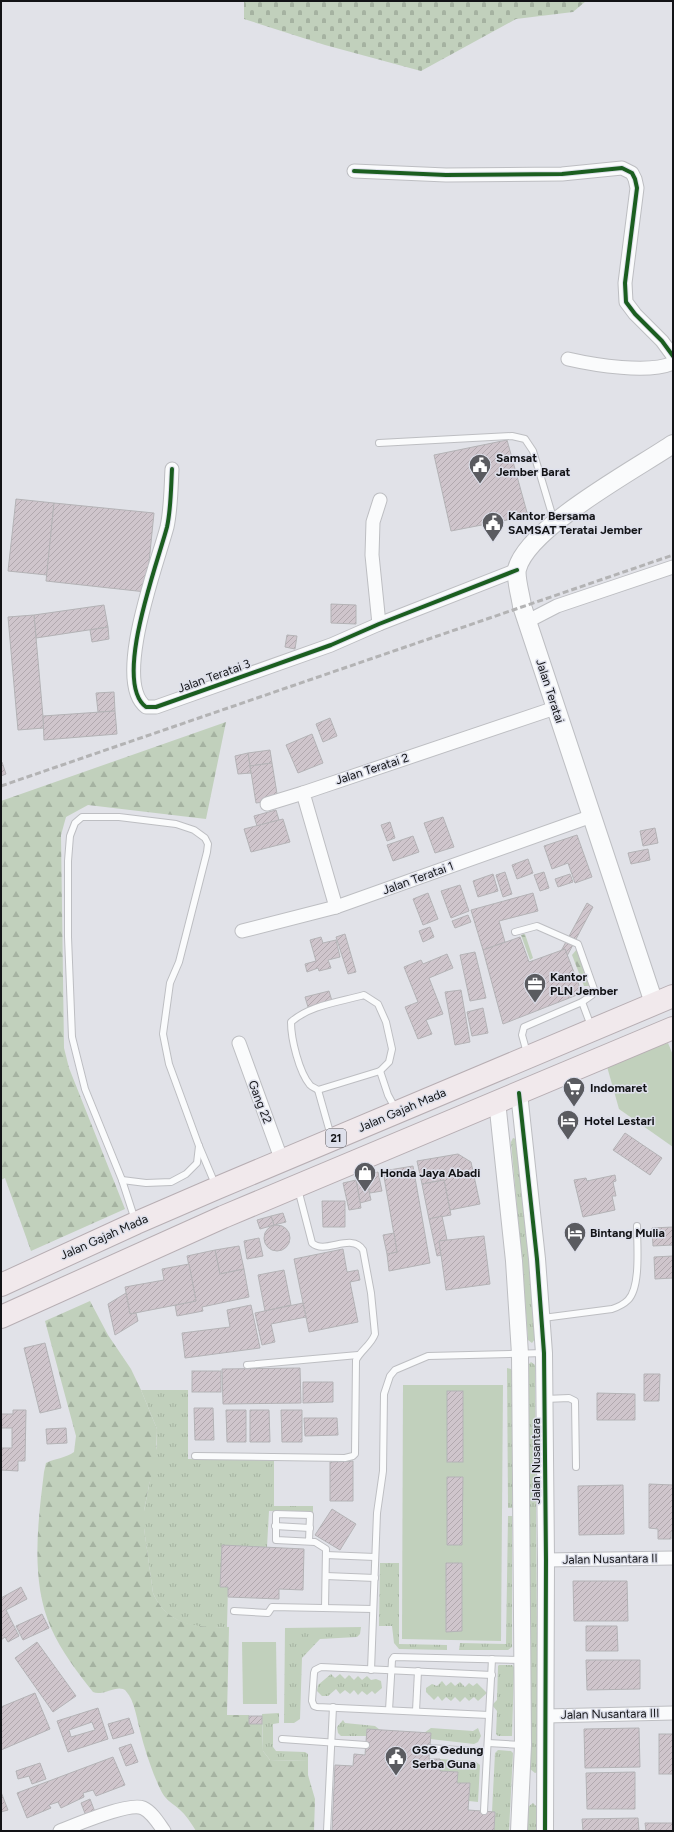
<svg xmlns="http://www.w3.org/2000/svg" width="674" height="1832" font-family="Figtree,sans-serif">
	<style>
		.grass { fill: url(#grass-tufts) }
		.forest { fill: url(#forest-firs) }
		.cemetery { fill: url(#cemetery-stones) }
		.park { fill: #c1d0bc }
		.building { fill: url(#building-hatch); stroke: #b4b3b6; fill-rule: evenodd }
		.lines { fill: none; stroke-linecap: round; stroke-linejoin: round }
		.service-casing { stroke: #bdbec2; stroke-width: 8 }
		.minor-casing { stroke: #bdbec2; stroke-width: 15 }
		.tertiary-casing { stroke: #bdbec2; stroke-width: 18 }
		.secondary-casing { stroke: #bdbec2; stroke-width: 20 }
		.trunk-casing { stroke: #b7aeb3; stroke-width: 24 }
		.service { stroke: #fafbfc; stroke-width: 6 }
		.minor { stroke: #fafbfc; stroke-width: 13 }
		.tertiary { stroke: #fafbfc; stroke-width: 16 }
		.secondary { stroke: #fafbfc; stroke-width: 18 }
		.trunk { stroke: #f1e9ec; stroke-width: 22 }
		.rail { stroke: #b3b3b4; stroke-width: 3; stroke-dasharray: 6 3; stroke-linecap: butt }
		.cycleway-casing { stroke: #dee0eb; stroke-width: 6 }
		.cycleway { stroke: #1b5e20; stroke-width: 4 }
		.labels { text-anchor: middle; stroke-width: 3; stroke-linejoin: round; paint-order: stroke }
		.shield { fill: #dee0eb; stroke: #4f5056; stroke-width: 1 }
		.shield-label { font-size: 11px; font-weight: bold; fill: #121316 }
		.poi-label { font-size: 12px; font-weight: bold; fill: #121316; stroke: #dee0eb; text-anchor: start }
		.street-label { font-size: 12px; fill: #121316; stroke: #dee0eb }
	</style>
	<defs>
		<pattern id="grass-tufts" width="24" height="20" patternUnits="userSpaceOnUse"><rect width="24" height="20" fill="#c1d0bc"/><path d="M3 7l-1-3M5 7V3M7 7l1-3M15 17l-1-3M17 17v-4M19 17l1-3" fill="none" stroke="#a5b2a1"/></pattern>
		<pattern id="forest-firs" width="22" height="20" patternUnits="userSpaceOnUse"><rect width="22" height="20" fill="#c1d0bc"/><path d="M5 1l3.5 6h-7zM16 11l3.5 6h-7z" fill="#a5b2a1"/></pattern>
		<pattern id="cemetery-stones" width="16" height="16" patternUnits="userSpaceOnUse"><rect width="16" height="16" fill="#c1d0bc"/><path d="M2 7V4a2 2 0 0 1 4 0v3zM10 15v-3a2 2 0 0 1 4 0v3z" fill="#a5b2a1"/></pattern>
		<pattern id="building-hatch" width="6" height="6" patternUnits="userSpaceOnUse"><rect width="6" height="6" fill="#cfc5cc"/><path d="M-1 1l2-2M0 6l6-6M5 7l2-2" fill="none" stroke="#b1a8ae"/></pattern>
	</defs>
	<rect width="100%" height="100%" fill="#e1e2e8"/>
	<g class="grass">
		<polygon points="513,1138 516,1139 530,1272 535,1339 532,1343 528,1340 523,1273 511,1142"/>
		<polygon points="531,1362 535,1365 538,1772 535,1773 530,1769 528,1365"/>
		<polygon points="507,1368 511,1369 512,1371 512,1508 508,1508"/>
		<path d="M141 1390H188V1459L274 1460V1506H313V1512L269 1511 267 1547 222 1546 220 1587H228L227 1627C196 1629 166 1624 153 1593L144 1528V1511L157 1445V1429Z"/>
		<polygon points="508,1516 512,1516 512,1647 508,1650 459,1650 460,1643 506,1644"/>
		<polygon points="380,1563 399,1563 399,1644 447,1645 447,1650 399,1649 394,1643 392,1626 379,1626"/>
		<polygon points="361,1627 360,1634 357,1637 320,1639 302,1658 300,1719 294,1723 284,1723 285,1628"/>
		<polygon points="499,1665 512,1665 514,1667 512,1736 498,1736 496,1734 497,1711 492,1705 497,1700 498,1666"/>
		<polygon points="331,1674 335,1678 340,1674 345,1679 349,1675 354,1680 358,1676 362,1680 367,1676 371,1680 376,1679 381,1681 382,1688 375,1694 372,1691 367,1695 362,1691 358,1695 354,1690 350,1694 345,1690 340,1694 336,1689 328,1696 322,1696 317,1691 318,1685"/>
		<polygon points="442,1681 446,1686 451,1682 455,1686 460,1682 465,1687 469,1683 473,1686 477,1683 487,1693 478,1701 474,1697 469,1701 465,1697 460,1702 455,1697 451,1701 446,1697 442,1701 438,1696 434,1700 426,1692 426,1688 432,1684 437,1686"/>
		<polygon points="279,1713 279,1723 273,1724 273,1747 276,1751 305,1752 308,1754 308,1761 270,1760 263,1751 262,1714"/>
		<polygon points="343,1720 345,1723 375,1726 380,1730 367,1729 366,1736 341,1736 338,1733 337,1727"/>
		<polygon points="431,1728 473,1731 478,1728 481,1736 478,1742 474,1744 430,1739 431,1733 424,1733"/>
		<polygon points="498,1750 511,1751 513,1753 509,1831 494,1831 495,1812 492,1812 495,1753"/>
		<polygon points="440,1759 475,1761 480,1765 478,1802 469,1801 470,1783 457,1783 458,1772 440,1771"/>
		<polygon points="533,1803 537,1807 537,1831 527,1831 528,1807"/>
	</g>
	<g class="forest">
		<polygon points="226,722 206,819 88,805 66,817 61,835 64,1048 69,1068 125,1209 31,1251 5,1178 1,1180 1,801"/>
		<polygon points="525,934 533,958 530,960 521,935"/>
		<polygon points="577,949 591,986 584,986 572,955"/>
		<path d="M90 1301 108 1335 131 1369 141 1390 157 1429 156 1460 149 1485 144 1511V1528L153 1593C167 1625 197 1628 229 1627L227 1715H249V1724H262L263 1751 270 1760 308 1761V1775L315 1799 314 1831H196C191 1823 186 1815 179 1809 175 1805 169 1802 165 1797 157 1787 144 1748 141 1734 137 1721 135 1701 126 1691 118 1683 103 1697 93 1692 78 1673 61 1651 51 1628 30 1580 38 1522 44 1472L46 1463C56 1458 66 1458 74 1452L76 1436 45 1321Z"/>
	</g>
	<polygon class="cemetery" points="244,1 586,1 573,12 516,19 421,71 325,45 244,19"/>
	<g class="park">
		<polygon points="668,1043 673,1055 673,1147 619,1109 606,1063"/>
		<polygon points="403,1385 503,1385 501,1641 402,1639"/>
		<polygon points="242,1642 276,1642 277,1704 243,1704"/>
	</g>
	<g class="building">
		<polygon points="507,440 528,516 451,531 434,455"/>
		<polygon points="16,499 54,503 47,575 8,571"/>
		<polygon points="54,503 154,513 146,592 46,581"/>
		<polygon points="331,604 356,605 356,624 331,623"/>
		<polygon points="104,605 108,627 36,638 34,615"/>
		<polygon points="34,615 44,728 18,730 8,617"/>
		<polygon points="108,627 109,639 92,642 90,630"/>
		<polygon points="287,635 297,636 295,649 285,647"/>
		<polygon points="114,692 115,711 98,712 96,693"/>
		<polygon points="115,711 117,734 44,740 43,716"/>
		<polygon points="330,718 337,736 323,742 316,724"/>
		<polygon points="312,734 323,763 298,773 286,745"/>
		<polygon points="270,750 272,763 250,766 248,753"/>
		<polygon points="248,753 251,773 238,774 235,756"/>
		<polygon points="1,762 2,762 6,774 1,776"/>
		<polygon points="272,763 278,800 256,803 250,766"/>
		<polygon points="276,810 279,820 257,826 254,816"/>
		<polygon points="443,817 454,847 435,853 424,823"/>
		<polygon points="283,819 290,842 251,852 244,829"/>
		<polygon points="390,822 395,838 387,841 381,825"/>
		<polygon points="655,828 658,843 643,846 640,831"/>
		<polygon points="577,835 592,877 575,883 568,863 552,869 544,846"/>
		<polygon points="413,836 419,852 393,861 387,845"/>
		<polygon points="648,849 650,860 631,864 628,853"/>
		<polygon points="528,859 533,873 517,879 512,865"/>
		<polygon points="505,872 512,894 503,897 496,875"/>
		<polygon points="544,872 549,888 540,891 534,875"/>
		<polygon points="493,874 498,891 478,897 473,881"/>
		<polygon points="570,874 573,882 558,887 555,879"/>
		<polygon points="460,885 469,911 451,918 441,891"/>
		<polygon points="428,893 438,919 423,925 413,899"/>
		<polygon points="533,893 538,911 499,921 505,942 483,950 471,910"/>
		<polygon points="587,903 593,907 567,956 565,949 561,951"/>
		<polygon points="468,915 471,922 455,928 452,921"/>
		<polygon points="430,927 434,937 423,942 419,931"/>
		<polygon points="345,934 356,972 348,974 336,937"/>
		<polygon points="321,937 323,943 336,940 340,957 328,960 331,968 319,971 318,968 307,972 305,964 316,961 310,940"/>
		<polygon points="520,937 529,962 565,949 582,993 503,1024 483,950"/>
		<polygon points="475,952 486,998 470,1001 460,955"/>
		<polygon points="447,954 453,968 429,978 443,1014 426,1020 432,1034 418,1039 405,1007 418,1002 404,967 421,960 423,964"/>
		<polygon points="461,990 470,1042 455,1045 445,992"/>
		<polygon points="329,991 332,1001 308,1007 305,997"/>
		<polygon points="483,1008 488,1033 472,1036 467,1012"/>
		<polygon points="625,1133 662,1158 650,1175 613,1150"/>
		<polygon points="458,1154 471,1162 480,1204 450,1210 444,1180 422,1184 417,1161"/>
		<polygon points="413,1166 430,1263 389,1271 387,1254 397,1252 383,1171"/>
		<polygon points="378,1172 382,1191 370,1193 367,1175"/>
		<polygon points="615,1175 616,1181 613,1182 616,1196 612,1196 615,1210 583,1217 574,1180 586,1178 587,1181"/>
		<polygon points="366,1178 371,1200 360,1203 356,1180"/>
		<polygon points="356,1180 361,1208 349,1210 343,1183"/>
		<polygon points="444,1180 451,1215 429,1219 422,1184"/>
		<polygon points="322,1201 345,1201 345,1227 323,1227"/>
		<polygon points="283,1213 286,1222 274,1225 271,1216"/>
		<polygon points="271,1216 274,1225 260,1229 257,1220"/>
		<polygon points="442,1216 447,1240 439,1241 441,1255 437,1256 429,1219"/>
		<circle cx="277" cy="1238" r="13"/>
		<polygon points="673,1227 673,1245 653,1246 652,1228"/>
		<polygon points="394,1233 397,1252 387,1254 383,1235"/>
		<polygon points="484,1236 490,1284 446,1290 439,1241"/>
		<polygon points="259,1238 263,1256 247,1259 244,1241"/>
		<polygon points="239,1246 244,1269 220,1274 215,1250"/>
		<polygon points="343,1249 347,1272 358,1270 360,1280 350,1282 358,1322 309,1332 294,1259"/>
		<polygon points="215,1250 220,1274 244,1269 249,1297 202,1307 203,1311 177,1316 175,1305 196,1301 187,1256"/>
		<polygon points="673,1256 673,1278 655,1279 654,1257"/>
		<polygon points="189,1264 196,1301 130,1314 125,1287 164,1280 162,1269"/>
		<polygon points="284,1270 291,1305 265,1311 258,1275"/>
		<polygon points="126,1293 130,1314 136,1313 138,1321 115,1335 108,1304"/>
		<polygon points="303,1303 306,1317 271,1324 275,1342 262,1345 255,1313"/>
		<polygon points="251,1305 260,1348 185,1358 182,1333 230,1327 227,1310"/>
		<polygon points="45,1343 61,1408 40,1413 24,1348"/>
		<polygon points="300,1368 301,1403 223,1404 222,1369"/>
		<rect x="192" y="1371" width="29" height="21"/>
		<polygon points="644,1374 660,1374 659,1401 644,1401"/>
		<polygon points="303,1382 333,1382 333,1402 303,1403"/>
		<rect x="447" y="1391" width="16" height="71"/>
		<polygon points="597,1393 635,1394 635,1420 597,1420"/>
		<polygon points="194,1408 213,1408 214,1440 195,1440"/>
		<polygon points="13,1410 26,1410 25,1461 18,1461 18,1471 1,1470 1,1448 12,1448 12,1428 1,1428 1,1414 13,1414"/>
		<polygon points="226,1410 246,1410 246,1442 227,1442"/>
		<polygon points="250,1410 269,1410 270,1442 250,1442"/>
		<polygon points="281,1410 302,1410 302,1442 282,1442"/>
		<polygon points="304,1418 337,1418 338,1435 305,1436"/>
		<polygon points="66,1428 67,1443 47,1444 46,1429"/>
		<polygon points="353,1461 353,1501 330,1501 330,1462"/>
		<polygon points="447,1477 463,1477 462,1545 447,1545"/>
		<polygon points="649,1484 673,1485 673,1531 671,1531 671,1539 658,1539 658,1529 649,1528"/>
		<polygon points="623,1485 624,1534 579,1535 578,1486"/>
		<polygon points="332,1509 356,1524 340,1550 315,1535"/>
		<polygon points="222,1545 304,1549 303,1590 279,1589 279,1599 228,1597 228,1587 220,1587"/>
		<polygon points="446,1563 462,1563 462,1631 446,1632"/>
		<polygon points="573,1581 627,1581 628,1621 574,1621"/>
		<polygon points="21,1587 27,1599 6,1610 19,1636 8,1642 5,1637 1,1640 1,1598"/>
		<polygon points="42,1614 49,1628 23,1640 16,1626"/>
		<polygon points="586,1626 617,1626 618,1651 586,1651"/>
		<polygon points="37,1642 76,1696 53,1712 15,1658"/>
		<polygon points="586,1660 640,1660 640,1689 587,1690"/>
		<polygon points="35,1693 50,1729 1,1750 1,1707"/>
		<path d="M98 1708 108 1739 68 1752 57 1721ZM92 1722 95 1730 71 1737 69 1730Z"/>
		<rect x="249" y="1716" width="13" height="8"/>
		<polygon points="129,1718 134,1733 113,1739 108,1724"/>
		<polygon points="639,1728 640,1767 585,1768 584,1729"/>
		<polygon points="367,1729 431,1733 429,1759 440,1759 440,1771 458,1772 457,1783 470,1783 468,1810 495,1812 494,1831 332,1831 335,1765 353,1766 354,1754 365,1755"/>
		<rect x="659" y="1734" width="14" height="40"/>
		<polygon points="131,1744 138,1762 126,1766 119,1748"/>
		<polygon points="113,1757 125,1785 96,1796 93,1790 83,1793 84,1797 61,1808 58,1802 49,1805 51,1808 27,1818 17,1793"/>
		<polygon points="40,1763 46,1779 32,1784 29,1776 18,1779 16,1771"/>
		<polygon points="635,1772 635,1809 587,1809 586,1773"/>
		<polygon points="1,1792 8,1810 1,1812"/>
		<polygon points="90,1799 95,1812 86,1816 81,1803"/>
		<polygon points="638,1818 639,1831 583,1831 582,1819"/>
		<polygon points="645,1823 673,1823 673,1831 646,1831"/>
	</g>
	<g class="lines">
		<g class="service-casing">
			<g id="service">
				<polyline points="379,443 512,436 525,439 533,451 554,521"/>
				<polyline points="515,932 537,926 578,944 594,989 592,995 582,1002"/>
				<path d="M364 995 378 1004 386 1022 392 1049 389 1062 380 1071 318 1090C315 1088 312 1087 310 1085 299 1072 291 1039 291 1022 310 1005 340 1002 364 995Z"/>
				<polyline points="527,1053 522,1035 524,1027 582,1002 591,1026"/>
				<polyline points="380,1071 388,1095 395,1108"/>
				<polyline points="318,1090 331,1136"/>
				<polyline points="122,1180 146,1183 171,1182 186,1174 197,1163 199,1146"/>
				<polyline points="135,1220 122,1180 85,1089 72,1037 68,937 68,861 70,836 75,823 82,817 119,817 176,824 194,830 205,838 208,844 207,852 179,962 170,983 163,1034 169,1064 199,1146 215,1184"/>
				<path d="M543 1318 612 1309C618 1307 623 1305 628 1300 641 1287 637 1245 637 1226"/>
				<polyline points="247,1365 358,1355"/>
				<polyline points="545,1399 569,1398 575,1401 576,1467"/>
				<path d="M195 1456 345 1458 353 1456 355 1454 356 1360C361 1350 371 1345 375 1334L371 1293 363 1250C352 1232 325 1255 312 1243L298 1189"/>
				<polyline points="275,1526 310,1528"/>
				<polyline points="309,1541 310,1515 276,1514 276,1540 315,1542 326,1549 325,1608"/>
				<polyline points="326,1555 375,1557"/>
				<polyline points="326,1576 375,1578"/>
				<polyline points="234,1611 268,1613 272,1607 373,1609"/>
				<polyline points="371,1670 377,1513 383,1471 384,1394 390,1376 395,1370 428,1356 544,1353"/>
				<polyline points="389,1710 392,1660 394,1657 522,1660"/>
				<polyline points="416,1711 418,1671"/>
				<polyline points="489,1715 317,1707 314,1706 312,1701 314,1673 315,1670 321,1667 492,1675"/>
				<polyline points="282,1739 366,1745"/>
				<polyline points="488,1743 521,1745"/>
				<polyline points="430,1748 487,1752"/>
				<polyline points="484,1811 492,1659"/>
				<polyline points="327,1831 333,1707"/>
			</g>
		</g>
		<g class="minor-casing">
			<g id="minor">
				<polyline points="354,171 446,175 562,174 622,168 632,173 635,179 637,188 625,283 626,302 635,314 662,341 673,356"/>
				<path d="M568 359C594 365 649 374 673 363"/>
				<path d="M172 469C171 487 171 509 167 527 158 562 112 682 146 707H156L331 645 379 624 517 570"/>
				<polyline points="528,621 557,606 673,567"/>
				<polyline points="379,624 372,555 373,522 380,500"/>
				<polyline points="267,804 303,793"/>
				<polyline points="336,907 303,793 555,708"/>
				<polyline points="242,931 336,907 592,816"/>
				<polyline points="239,1043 282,1161"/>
				<polyline points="546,1560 673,1558"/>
				<polyline points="546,1716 673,1713"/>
				<path d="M60 1831C75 1825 129 1802 143 1808 152 1812 159 1824 164 1831"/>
			</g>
		</g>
		<g class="tertiary-casing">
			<g id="tertiary">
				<polyline points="519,1093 537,1259 544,1353 546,1560 545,1831"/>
				<polyline points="497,1101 514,1261 520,1354 523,1745 519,1831"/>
			</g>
		</g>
		<g class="secondary-casing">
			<path id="secondary" d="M654 1003 522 606C521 597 515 577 517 569 528 527 636 469 673 444"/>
		</g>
		<g class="trunk-casing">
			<g id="trunk">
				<polyline points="1,1285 136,1223 217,1188 673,996"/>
				<polyline points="1,1317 223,1217 673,1028"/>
			</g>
		</g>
		<use href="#service" class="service"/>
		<use href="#minor" class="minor"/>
		<use href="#tertiary" class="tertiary"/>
		<use href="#secondary" class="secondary"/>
		<use href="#trunk" class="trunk"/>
		<polyline class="rail" points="1,786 673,555"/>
		<g class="cycleway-casing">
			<g id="cycleway">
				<polyline points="354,171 446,175 562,174 622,168 632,173 635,179 637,188 625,283 626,302 635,314 662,341 673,356"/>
				<path d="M172 469C171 487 171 509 167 527 158 562 112 682 146 707H156L331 645 379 624 517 570"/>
				<polyline points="519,1093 537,1259 544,1353 546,1560 545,1831"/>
			</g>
		</g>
		<use href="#cycleway" class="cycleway"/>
	</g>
	<defs>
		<g id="civic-pin" transform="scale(1.15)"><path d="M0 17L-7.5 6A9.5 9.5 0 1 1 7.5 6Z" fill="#5a5b60" stroke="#dee0eb"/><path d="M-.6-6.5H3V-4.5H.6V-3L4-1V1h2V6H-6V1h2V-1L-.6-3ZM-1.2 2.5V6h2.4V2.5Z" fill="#fff"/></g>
		<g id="office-pin" transform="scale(1.15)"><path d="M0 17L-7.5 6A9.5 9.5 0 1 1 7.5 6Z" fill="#5a5b60" stroke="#dee0eb"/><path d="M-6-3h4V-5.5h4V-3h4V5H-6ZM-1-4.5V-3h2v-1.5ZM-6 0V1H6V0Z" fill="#fff"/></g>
		<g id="supermarket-pin" transform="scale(1.15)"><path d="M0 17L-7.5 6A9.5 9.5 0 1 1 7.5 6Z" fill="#5a5b60" stroke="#dee0eb"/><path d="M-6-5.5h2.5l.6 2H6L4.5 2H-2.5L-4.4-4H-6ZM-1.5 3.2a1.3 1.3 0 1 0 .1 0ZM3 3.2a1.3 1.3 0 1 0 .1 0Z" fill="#fff"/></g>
		<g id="hotel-pin" transform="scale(1.15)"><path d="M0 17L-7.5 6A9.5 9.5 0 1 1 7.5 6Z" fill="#5a5b60" stroke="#dee0eb"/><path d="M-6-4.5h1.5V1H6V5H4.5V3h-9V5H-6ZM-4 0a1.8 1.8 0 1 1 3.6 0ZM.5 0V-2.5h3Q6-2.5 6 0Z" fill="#fff"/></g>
		<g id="shop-pin" transform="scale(1.15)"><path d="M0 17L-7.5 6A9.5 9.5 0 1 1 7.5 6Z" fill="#5a5b60" stroke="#dee0eb"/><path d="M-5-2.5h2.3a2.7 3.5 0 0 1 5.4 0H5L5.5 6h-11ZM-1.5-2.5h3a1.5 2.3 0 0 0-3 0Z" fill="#fff"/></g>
	</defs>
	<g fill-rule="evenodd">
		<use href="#civic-pin" x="480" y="465"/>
		<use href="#civic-pin" x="493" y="523"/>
		<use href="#office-pin" x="535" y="984"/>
		<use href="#supermarket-pin" x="574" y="1088"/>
		<use href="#hotel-pin" x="568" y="1121"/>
		<use href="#shop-pin" x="365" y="1173"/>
		<use href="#hotel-pin" x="575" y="1233"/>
		<use href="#civic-pin" x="396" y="1757"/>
	</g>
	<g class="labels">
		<rect class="shield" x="326" y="1129" width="20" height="18" rx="3"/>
		<g class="shield-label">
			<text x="336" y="1142">21</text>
		</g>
		<g class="poi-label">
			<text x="496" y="462">Samsat<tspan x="496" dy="14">Jember Barat</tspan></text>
			<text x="508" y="520">Kantor Bersama<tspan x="508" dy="14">SAMSAT Teratai Jember</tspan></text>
			<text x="550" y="981">Kantor<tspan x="550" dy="14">PLN Jember</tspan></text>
			<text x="590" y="1092">Indomaret</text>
			<text x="584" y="1125">Hotel Lestari</text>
			<text x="380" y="1177">Honda Jaya Abadi</text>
			<text x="590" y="1237">Bintang Mulia</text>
			<text x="412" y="1754">GSG Gedung<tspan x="412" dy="14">Serba Guna</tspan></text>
		</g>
		<g class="street-label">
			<text transform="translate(214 676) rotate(-20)" y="4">Jalan Teratai 3</text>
			<text transform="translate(550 691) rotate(72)" y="4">Jalan Teratai</text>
			<text transform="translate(372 769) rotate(-18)" y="4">Jalan Teratai 2</text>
			<text transform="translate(418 878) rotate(-20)" y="4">Jalan Teratai 1</text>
			<text transform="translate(260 1102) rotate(69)" y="4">Gang 22</text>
			<text transform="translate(402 1110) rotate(-23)" y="4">Jalan Gajah Mada</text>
			<text transform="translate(104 1237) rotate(-24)" y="4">Jalan Gajah Mada</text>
			<text transform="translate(536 1461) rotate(-90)" y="4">Jalan Nusantara</text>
			<text transform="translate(610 1559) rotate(-1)" y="4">Jalan Nusantara II</text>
			<text transform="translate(610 1714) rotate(-1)" y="4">Jalan Nusantara III</text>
		</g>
	</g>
	<rect width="674" height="1832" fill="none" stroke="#121316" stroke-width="4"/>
</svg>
